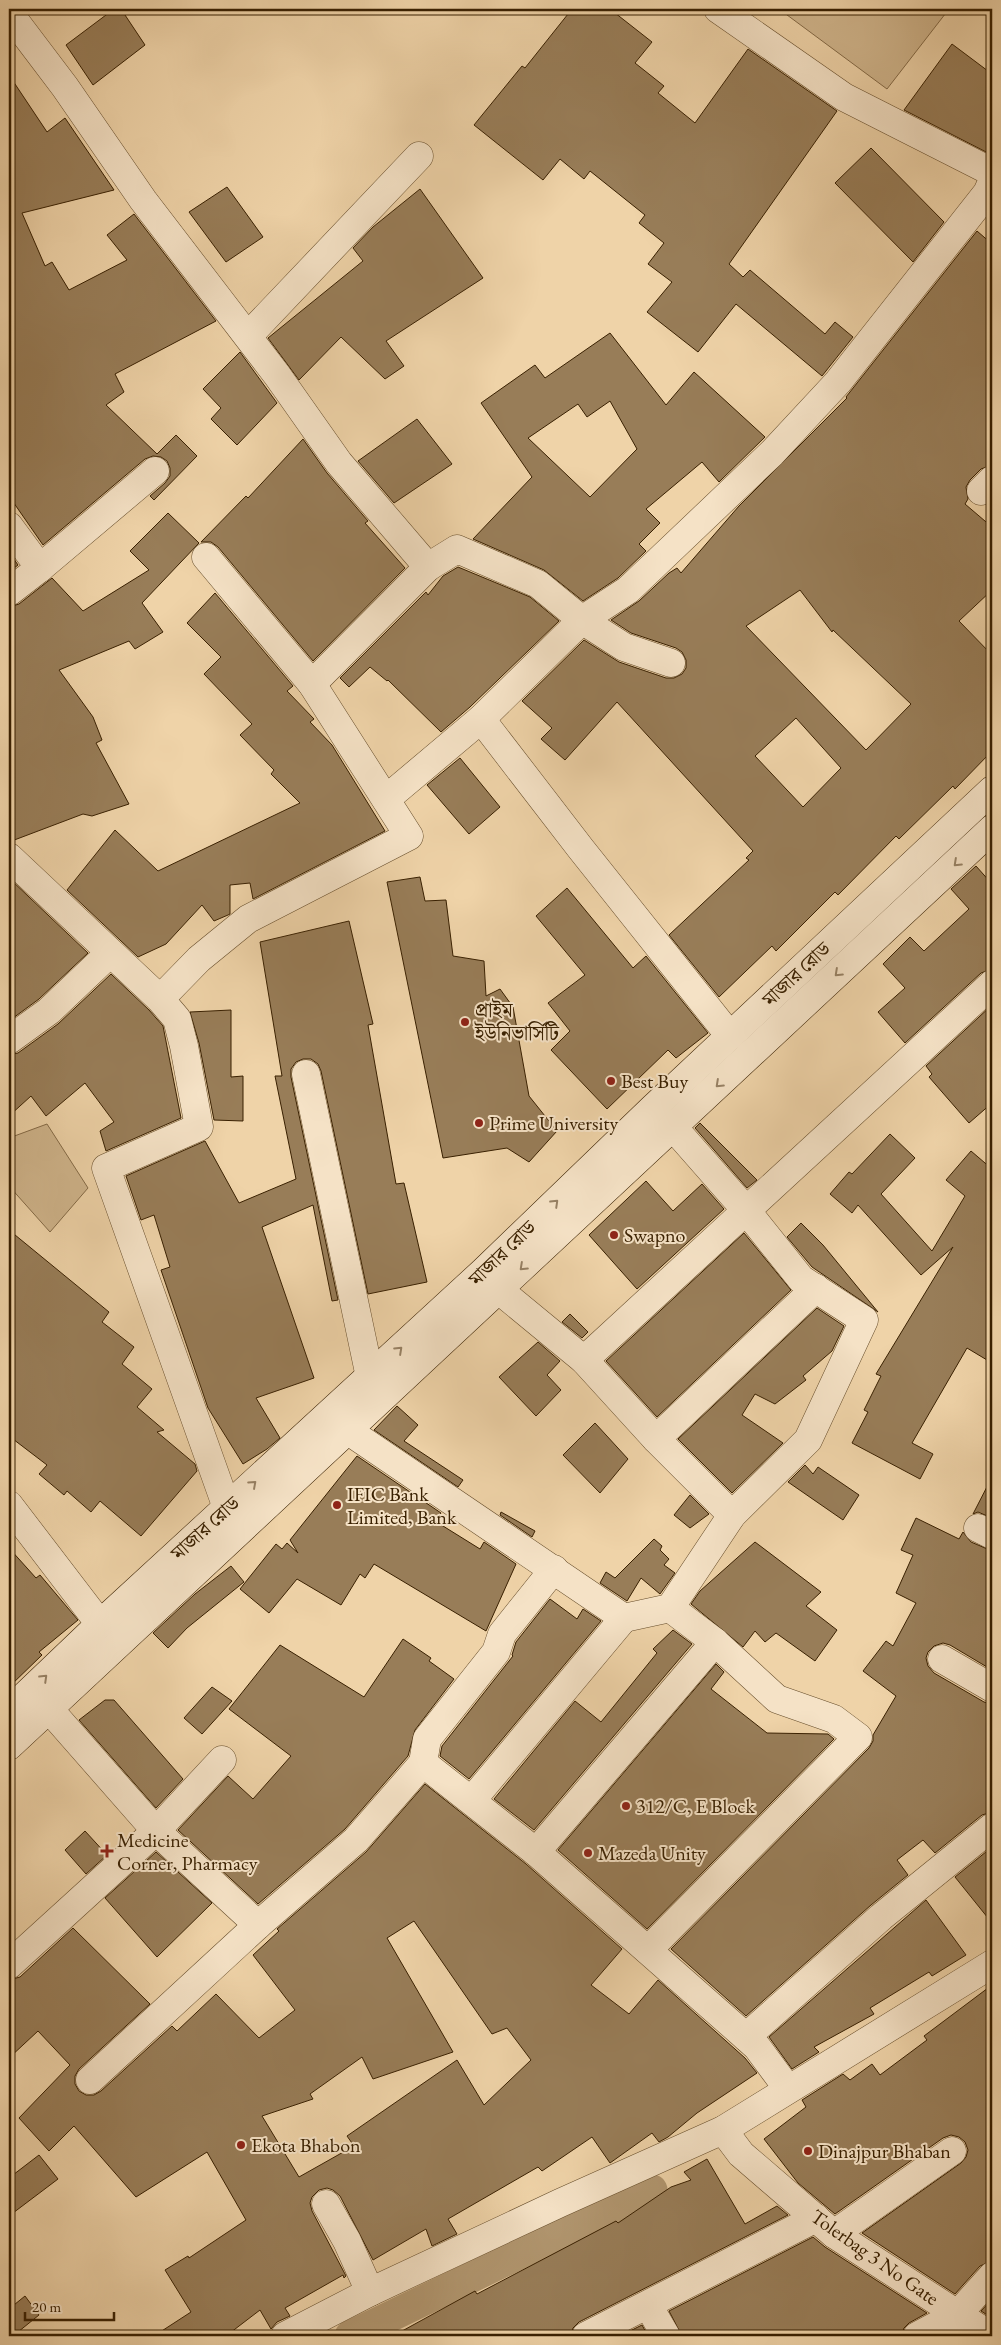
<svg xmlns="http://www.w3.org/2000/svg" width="1001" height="2345" font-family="'EB Garamond','Noto Serif Bengali',serif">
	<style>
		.green { fill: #d0b58c; stroke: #846a46 }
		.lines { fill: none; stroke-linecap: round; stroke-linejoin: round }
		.canal { stroke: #b1966f; stroke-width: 31 }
		.building { fill: #987d58; stroke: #392001; fill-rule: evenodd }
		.street-casing { stroke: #664d2b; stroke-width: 29 }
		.secondary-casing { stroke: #392001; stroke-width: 29 }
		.street { stroke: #f5e2c6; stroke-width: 28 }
		.secondary { stroke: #f5e2c6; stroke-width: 28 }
		.oneway { stroke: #978164 }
		.poi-dot { fill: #8f2418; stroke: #f5e2c6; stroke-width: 2 }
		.labels { text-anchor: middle; stroke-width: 4; stroke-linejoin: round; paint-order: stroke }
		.street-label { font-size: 20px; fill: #392001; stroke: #f5e2c6 }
		.poi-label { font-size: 20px; fill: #392001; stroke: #f5e2c6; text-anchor: start }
	</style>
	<rect width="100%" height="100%" fill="#efd3a8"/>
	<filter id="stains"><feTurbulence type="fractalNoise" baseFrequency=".004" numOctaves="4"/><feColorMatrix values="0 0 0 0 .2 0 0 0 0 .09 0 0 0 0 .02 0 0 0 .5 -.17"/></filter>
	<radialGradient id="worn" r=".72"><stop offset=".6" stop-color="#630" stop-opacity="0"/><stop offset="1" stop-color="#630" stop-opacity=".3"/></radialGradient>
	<g class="green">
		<polygon points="779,9 949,9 887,89"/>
		<polygon points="47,1124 88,1188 50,1232 9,1186 9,1138"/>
	</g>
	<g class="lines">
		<polyline class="canal" points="350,2336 652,2190"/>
	</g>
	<g class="building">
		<polygon points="114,9 121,9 145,45 93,85 66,45"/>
		<polygon points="572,9 610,9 652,42 635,63 664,86 658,93 695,123 748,49 837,111 729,264 743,277 750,270 825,334 835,322 853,337 822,376 736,304 698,352 647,312 672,282 648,264 664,243 639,223 645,215 590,171 584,179 560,159 543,180 474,125 522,66 525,68"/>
		<polygon points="952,44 992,74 992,155 904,110"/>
		<polygon points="9,75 47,132 65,118 114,190 22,213 45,266 52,262 69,290 127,260 107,235 134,214 216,321 115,374 124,392 106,405 157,454 176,435 197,456 154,500 150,496 165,483 170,476 170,468 167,461 161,457 153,456 145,459 43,545 9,496"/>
		<polygon points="871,148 944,222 913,262 835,183"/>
		<polygon points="227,187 263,237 226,262 189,212"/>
		<polygon points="420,189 483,278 386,341 404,366 385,379 341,337 299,380 268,338 363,261 353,248 373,227"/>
		<path d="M977 231 992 244V465L981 469 970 480 966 487 968 499 965 504 992 527V590L959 621 992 655V751L955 789 953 786 899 839 896 836 838 895 835 892 776 951 772 946 719 997 669 935 749 860 746 858 753 851 617 702 565 760 541 739 552 728 522 701 584 640 619 662 666 678H674L682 674 686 668V660L682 652 676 648 631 633 611 620 639 601 669 573 677 568 681 573 739 506 847 398 846 397ZM800 590 832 632 833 630 911 704 866 750 746 626ZM796 718 841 768 803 807 755 756Z"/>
		<path d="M610 333 666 405 694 372 765 437 719 482 702 462 646 509 660 523 639 544 646 551 618 578 583 601 544 570 473 539 532 477 481 403 535 365 545 378ZM610 401 637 449 590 497 528 438 578 404 587 417Z"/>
		<polygon points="240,352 277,403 237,445 211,419 221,408 203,389"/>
		<polygon points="417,419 452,464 394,503 358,461"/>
		<polygon points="303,439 327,473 368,521 365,523 405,568 313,661 218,547 211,542 201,542 246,496 248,498"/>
		<polygon points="168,513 199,543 142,603 163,632 135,649 129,641 59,670 93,717 102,740 96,743 129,804 92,816 83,814 9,842 9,607 19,604 52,578 83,611 149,570 130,551"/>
		<polygon points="9,552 18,565 9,572"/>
		<polygon points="458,567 530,597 559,621 470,707 441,732 388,680 387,681 370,667 349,687 340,678 426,592 428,595 443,576"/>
		<polygon points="215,593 293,686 287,691 314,719 310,722 332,745 385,831 253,899 250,883 230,885 230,914 228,915 214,921 202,905 166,944 138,957 67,890 115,830 158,871 300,803 271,774 274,770 240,735 252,724 204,674 221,657 187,623"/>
		<polygon points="460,758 500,807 469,834 427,785"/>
		<polygon points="976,866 992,884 992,969 981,973 905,1043 878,1012 905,988 883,964 910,937 924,951 969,909 951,889"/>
		<polygon points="420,877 425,901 446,900 453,956 484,961 486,996 500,989 513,1007 529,1096 557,1131 529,1162 507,1148 443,1158 387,882"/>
		<polygon points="9,878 88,953 39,999 9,1021"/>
		<polygon points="567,888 633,968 646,956 708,1033 676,1058 668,1050 607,1109 551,1050 570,1031 548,1003 585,975 536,916"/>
		<polygon points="349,921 373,1024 368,1025 396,1184 404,1183 427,1282 368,1294 321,1071 318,1064 311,1059 303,1059 296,1062 291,1069 291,1077 338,1300 332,1301 313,1205 262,1227 314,1378 256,1398 280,1438 267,1449 243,1464 208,1408 161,1270 170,1267 154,1215 141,1220 126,1176 205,1141 239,1203 296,1179 275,1076 282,1076 260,942"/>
		<polygon points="111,974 149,1010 163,1026 181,1118 106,1151 100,1131 114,1122 85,1083 46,1116 31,1096 9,1116 9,1055 18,1053 58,1024"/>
		<polygon points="992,1005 992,1103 969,1123 929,1077 932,1074 926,1066"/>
		<polygon points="231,1010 231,1077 243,1076 243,1121 214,1120 199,1043 190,1012"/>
		<polygon points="700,1123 757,1180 747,1188 695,1128"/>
		<polygon points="890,1134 915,1158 881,1194 932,1251 965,1196 946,1180 971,1151 992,1169 992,1363 967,1348 912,1443 933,1454 920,1479 852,1443 868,1412 864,1410 881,1376 876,1374 953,1247 921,1275 858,1205 852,1213 830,1194 849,1172 852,1174"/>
		<polygon points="646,1181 673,1211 702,1184 724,1209 637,1289 589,1235"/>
		<polygon points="801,1223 823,1245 878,1312 812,1267 787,1237"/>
		<polygon points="9,1230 109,1312 102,1322 134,1347 122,1364 152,1389 137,1407 164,1430 157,1432 195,1464 197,1471 141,1536 100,1501 91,1512 67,1491 64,1495 39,1474 47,1465 9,1436"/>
		<polygon points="744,1233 791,1290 657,1417 606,1361"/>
		<polygon points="817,1308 844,1326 832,1351 803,1376 806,1380 775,1404 755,1394 742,1415 783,1443 732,1493 678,1439"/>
		<polygon points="570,1314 588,1332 582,1338 562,1322"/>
		<polygon points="538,1342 560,1361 547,1375 561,1390 536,1416 499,1377"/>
		<polygon points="397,1406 418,1425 404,1441 463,1480 458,1487 374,1430"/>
		<polygon points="595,1423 628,1459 600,1493 563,1455"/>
		<polygon points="357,1456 441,1513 435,1521 480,1549 484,1542 516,1564 486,1631 374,1564 365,1578 360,1574 341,1605 297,1579 269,1613 240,1589 276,1544 282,1549 287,1543 298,1553 290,1540"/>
		<polygon points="805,1465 813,1474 818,1467 859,1495 843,1520 788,1482"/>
		<polygon points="992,1477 992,1518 978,1512 973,1514"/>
		<polygon points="690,1495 709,1514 690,1528 674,1515"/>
		<polygon points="501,1512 535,1531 532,1537 500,1515"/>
		<polygon points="916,1518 959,1539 963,1532 971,1542 992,1551 992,1670 950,1645 943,1643 934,1646 928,1652 926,1658 928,1666 934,1673 984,1702 992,1704 992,1812 982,1815 935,1853 923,1840 897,1860 908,1875 871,1905 746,2016 671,1949 869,1748 873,1741 873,1735 896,1696 863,1671 886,1641 893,1646 916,1603 896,1593 913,1555 901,1550"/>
		<polygon points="654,1539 662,1546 660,1550 669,1559 664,1565 675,1573 660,1594 641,1578 627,1601 600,1583 606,1572 615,1578"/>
		<polygon points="755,1542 821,1592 806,1606 837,1630 815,1661 776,1633 765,1642 755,1631 743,1647 691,1604 700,1591"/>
		<polygon points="9,1548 36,1578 40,1575 78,1620 39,1652 42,1655 9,1687"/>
		<polygon points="231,1566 244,1582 187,1628 168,1648 153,1633 195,1594"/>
		<polygon points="550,1599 577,1619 583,1609 601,1621 469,1779 440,1756 442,1746 513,1656 512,1655 516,1642"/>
		<polygon points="673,1630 692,1644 534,1830 494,1799 575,1701 601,1722 657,1653 653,1649"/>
		<polygon points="403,1639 431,1658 429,1661 454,1679 415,1730 408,1756 345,1829 258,1904 178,1830 228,1776 253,1799 291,1756 229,1709 280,1645 364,1697"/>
		<polygon points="716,1664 724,1672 711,1689 767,1733 828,1734 834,1739 647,1929 558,1850"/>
		<polygon points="212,1687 232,1701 202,1734 184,1718"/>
		<polygon points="105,1700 114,1700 183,1779 156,1808 79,1720"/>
		<path d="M425 1784 526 1864 622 1949 591 1985 629 2014 658 1980 745 2058 757 2073 697 2113 668 2137 659 2142 652 2133 610 2163 592 2137 542 2171 538 2167 448 2219 457 2234 432 2246 426 2229 373 2260 340 2196 333 2190 327 2188 319 2190 312 2197 310 2203 312 2211 346 2276 344 2278 343 2275 285 2308 290 2316 277 2322 271 2329 260 2310 226 2336H154L191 2312 165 2270 188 2256 189 2258 246 2220 207 2152 136 2197 74 2126 49 2151 19 2118 70 2065 38 2031 9 2058V1980L20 1977 73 1928 150 2004 79 2069 75 2076V2084L79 2091 86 2095H94L101 2091 172 2026 177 2031 216 1994 259 2038 295 2010 253 1955 279 1931 277 1929 366 1852ZM414 1921 492 2034 507 2028 531 2060 484 2105 457 2060 347 2136 354 2146 299 2177 262 2116 313 2099 310 2094 362 2057 373 2079 453 2052 387 1938Z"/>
		<polygon points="85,1831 107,1855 86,1874 65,1850"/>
		<polygon points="992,1847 992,1923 955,1877"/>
		<polygon points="156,1852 212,1903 157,1957 105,1898"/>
		<polygon points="926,1900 966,1955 932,1976 929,1972 870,2008 874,2014 814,2047 819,2052 792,2069 769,2037"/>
		<polygon points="992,1985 992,2261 980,2266 955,2294 862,2233 961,2163 966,2157 968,2150 965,2142 959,2137 951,2135 943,2138 835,2214 798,2183 764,2139 806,2107 802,2100 843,2074 850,2080 872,2064 880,2075 927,2040 924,2036"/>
		<polygon points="39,2155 58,2179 9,2216 9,2178"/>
		<polygon points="707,2159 745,2224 777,2206 788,2215 579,2322 573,2328 571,2336 393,2336 475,2291 477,2294 616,2221 618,2223 671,2187 691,2180 684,2172"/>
		<polygon points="813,2237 825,2247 927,2313 909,2323 904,2328 901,2336 682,2336 669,2311"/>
		<polygon points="25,2296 39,2315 13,2336 9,2336 9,2309"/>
		<polygon points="992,2299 992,2318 981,2311"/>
		<polygon points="642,2325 648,2336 620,2336"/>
	</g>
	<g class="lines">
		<g class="street-casing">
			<g id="street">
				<polyline points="718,9 844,97 992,172"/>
				<polyline points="9,13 65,87 143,200 277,375 339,463 428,567 457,549 538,584 582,620 624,647 671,663"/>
				<polyline points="248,336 419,156"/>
				<polyline points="981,491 992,480"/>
				<polyline points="9,526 40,568 9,592"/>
				<polyline points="40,568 155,471"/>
				<polyline points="312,684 428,567"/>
				<polyline points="481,719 581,849 730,1036"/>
				<polyline points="386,799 481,719 582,620 628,590 772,453 838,382 987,193 992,182"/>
				<polyline points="9,857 160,999 177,1019 184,1046 199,1127 106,1168 227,1508"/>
				<polyline points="160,999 199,959 248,919 409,836 312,684 206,557"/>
				<polyline points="9,1040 49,1011 110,953"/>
				<polyline points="306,1074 370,1377"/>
				<polyline points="499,1290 584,1360 656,1439 732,1515"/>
				<polyline points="584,1360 992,984"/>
				<polyline points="347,1430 624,1618 670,1608 732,1515 808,1440 864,1320 801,1279 745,1209 673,1127"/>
				<polyline points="656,1439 816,1288"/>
				<polyline points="9,1505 100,1624"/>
				<polyline points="978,1528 992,1535"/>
				<polyline points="942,1659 992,1688"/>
				<polyline points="49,1709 156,1831 258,1925"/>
				<polyline points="423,1763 427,1739 496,1652 502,1634 554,1569"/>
				<polyline points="472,1800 624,1618"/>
				<polyline points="536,1852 715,1642"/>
				<polyline points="648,1950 858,1737 834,1719 777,1699 715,1642 670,1608"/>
				<polyline points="9,1965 156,1831 222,1760"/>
				<polyline points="746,2037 881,1917 992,1827"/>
				<polyline points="90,2080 258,1925 356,1840 423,1763 536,1852 746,2037 757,2047 788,2089"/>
				<polyline points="723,2130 741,2154 834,2234 991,2336"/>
				<polyline points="326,2204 347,2241 370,2292"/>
				<polyline points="834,2234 952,2151"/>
				<polyline points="648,2305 666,2336"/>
				<polyline points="285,2336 370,2292 560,2203 723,2130 992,1964"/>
				<polyline points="586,2336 816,2218"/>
				<polyline points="917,2336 958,2314 992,2276"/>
			</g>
		</g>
		<g class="secondary-casing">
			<g id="secondary">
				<polyline points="9,1711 100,1624 483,1272 652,1109 992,790"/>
				<polyline points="9,1746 992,829"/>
			</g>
		</g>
		<use href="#street" class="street"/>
		<use href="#secondary" class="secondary"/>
	</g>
	<defs><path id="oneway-chevron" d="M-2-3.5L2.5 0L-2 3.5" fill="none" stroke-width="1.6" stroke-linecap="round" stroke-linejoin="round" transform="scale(1.25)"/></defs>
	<g class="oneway">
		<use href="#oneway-chevron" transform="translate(957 863) rotate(137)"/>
		<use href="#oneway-chevron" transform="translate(838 973) rotate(137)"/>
		<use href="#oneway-chevron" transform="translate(719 1084) rotate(137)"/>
		<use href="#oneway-chevron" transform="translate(555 1203) rotate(-44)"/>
		<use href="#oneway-chevron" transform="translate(523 1267) rotate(137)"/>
		<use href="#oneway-chevron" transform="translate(399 1350) rotate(-43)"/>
		<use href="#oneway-chevron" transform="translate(253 1484) rotate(-42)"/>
		<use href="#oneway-chevron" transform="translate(44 1678) rotate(-44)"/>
	</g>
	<g class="poi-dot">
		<circle cx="465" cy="1022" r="5"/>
		<circle cx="611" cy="1081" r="5"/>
		<circle cx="479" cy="1123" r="5"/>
		<circle cx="614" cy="1235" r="5"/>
		<circle cx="337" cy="1505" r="5"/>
		<circle cx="626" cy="1806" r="5"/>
		<path d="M104.5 1843.5h5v5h5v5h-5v5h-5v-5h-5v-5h5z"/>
		<circle cx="588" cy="1853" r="5"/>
		<circle cx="241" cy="2145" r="5"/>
		<circle cx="808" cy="2151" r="5"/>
	</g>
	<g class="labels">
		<g class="street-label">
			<text transform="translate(796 974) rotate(-43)" y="7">মাজার রোড</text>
			<text transform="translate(502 1253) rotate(-44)" y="7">মাজার রোড</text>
			<text transform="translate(205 1528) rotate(-42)" y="7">মাজার রোড</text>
			<text transform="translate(875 2257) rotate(35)" y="7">Tolerbag 3 No Gate</text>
		</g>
		<g class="poi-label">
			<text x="475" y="1017">প্রাইম<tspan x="475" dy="23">ইউনিভার্সিটি</tspan></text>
			<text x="621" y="1088">Best Buy</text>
			<text x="489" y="1130">Prime University</text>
			<text x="624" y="1242">Swapno</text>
			<text x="347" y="1501">IFIC Bank<tspan x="347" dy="23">Limited, Bank</tspan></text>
			<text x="636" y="1813">312/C, E Block</text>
			<text x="117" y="1847">Medicine<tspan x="117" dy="23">Corner, Pharmacy</tspan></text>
			<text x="598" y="1860">Mazeda Unity</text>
			<text x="251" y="2152">Ekota Bhabon</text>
			<text x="818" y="2158">Dinajpur Bhaban</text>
		</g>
	</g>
	<rect width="1001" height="2345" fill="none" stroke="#efd3a8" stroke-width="30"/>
	<rect x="10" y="10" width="981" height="2325" fill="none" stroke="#392001" stroke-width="2.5"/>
	<rect x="15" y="15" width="971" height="2315" fill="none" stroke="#392001"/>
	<path d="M25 2312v8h89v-8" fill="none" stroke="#392001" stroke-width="2.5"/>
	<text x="32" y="2312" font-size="15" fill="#392001" stroke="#f5e2c6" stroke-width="4" paint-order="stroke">20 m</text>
	<rect width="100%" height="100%" filter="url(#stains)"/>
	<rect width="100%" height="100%" fill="url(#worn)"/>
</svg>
